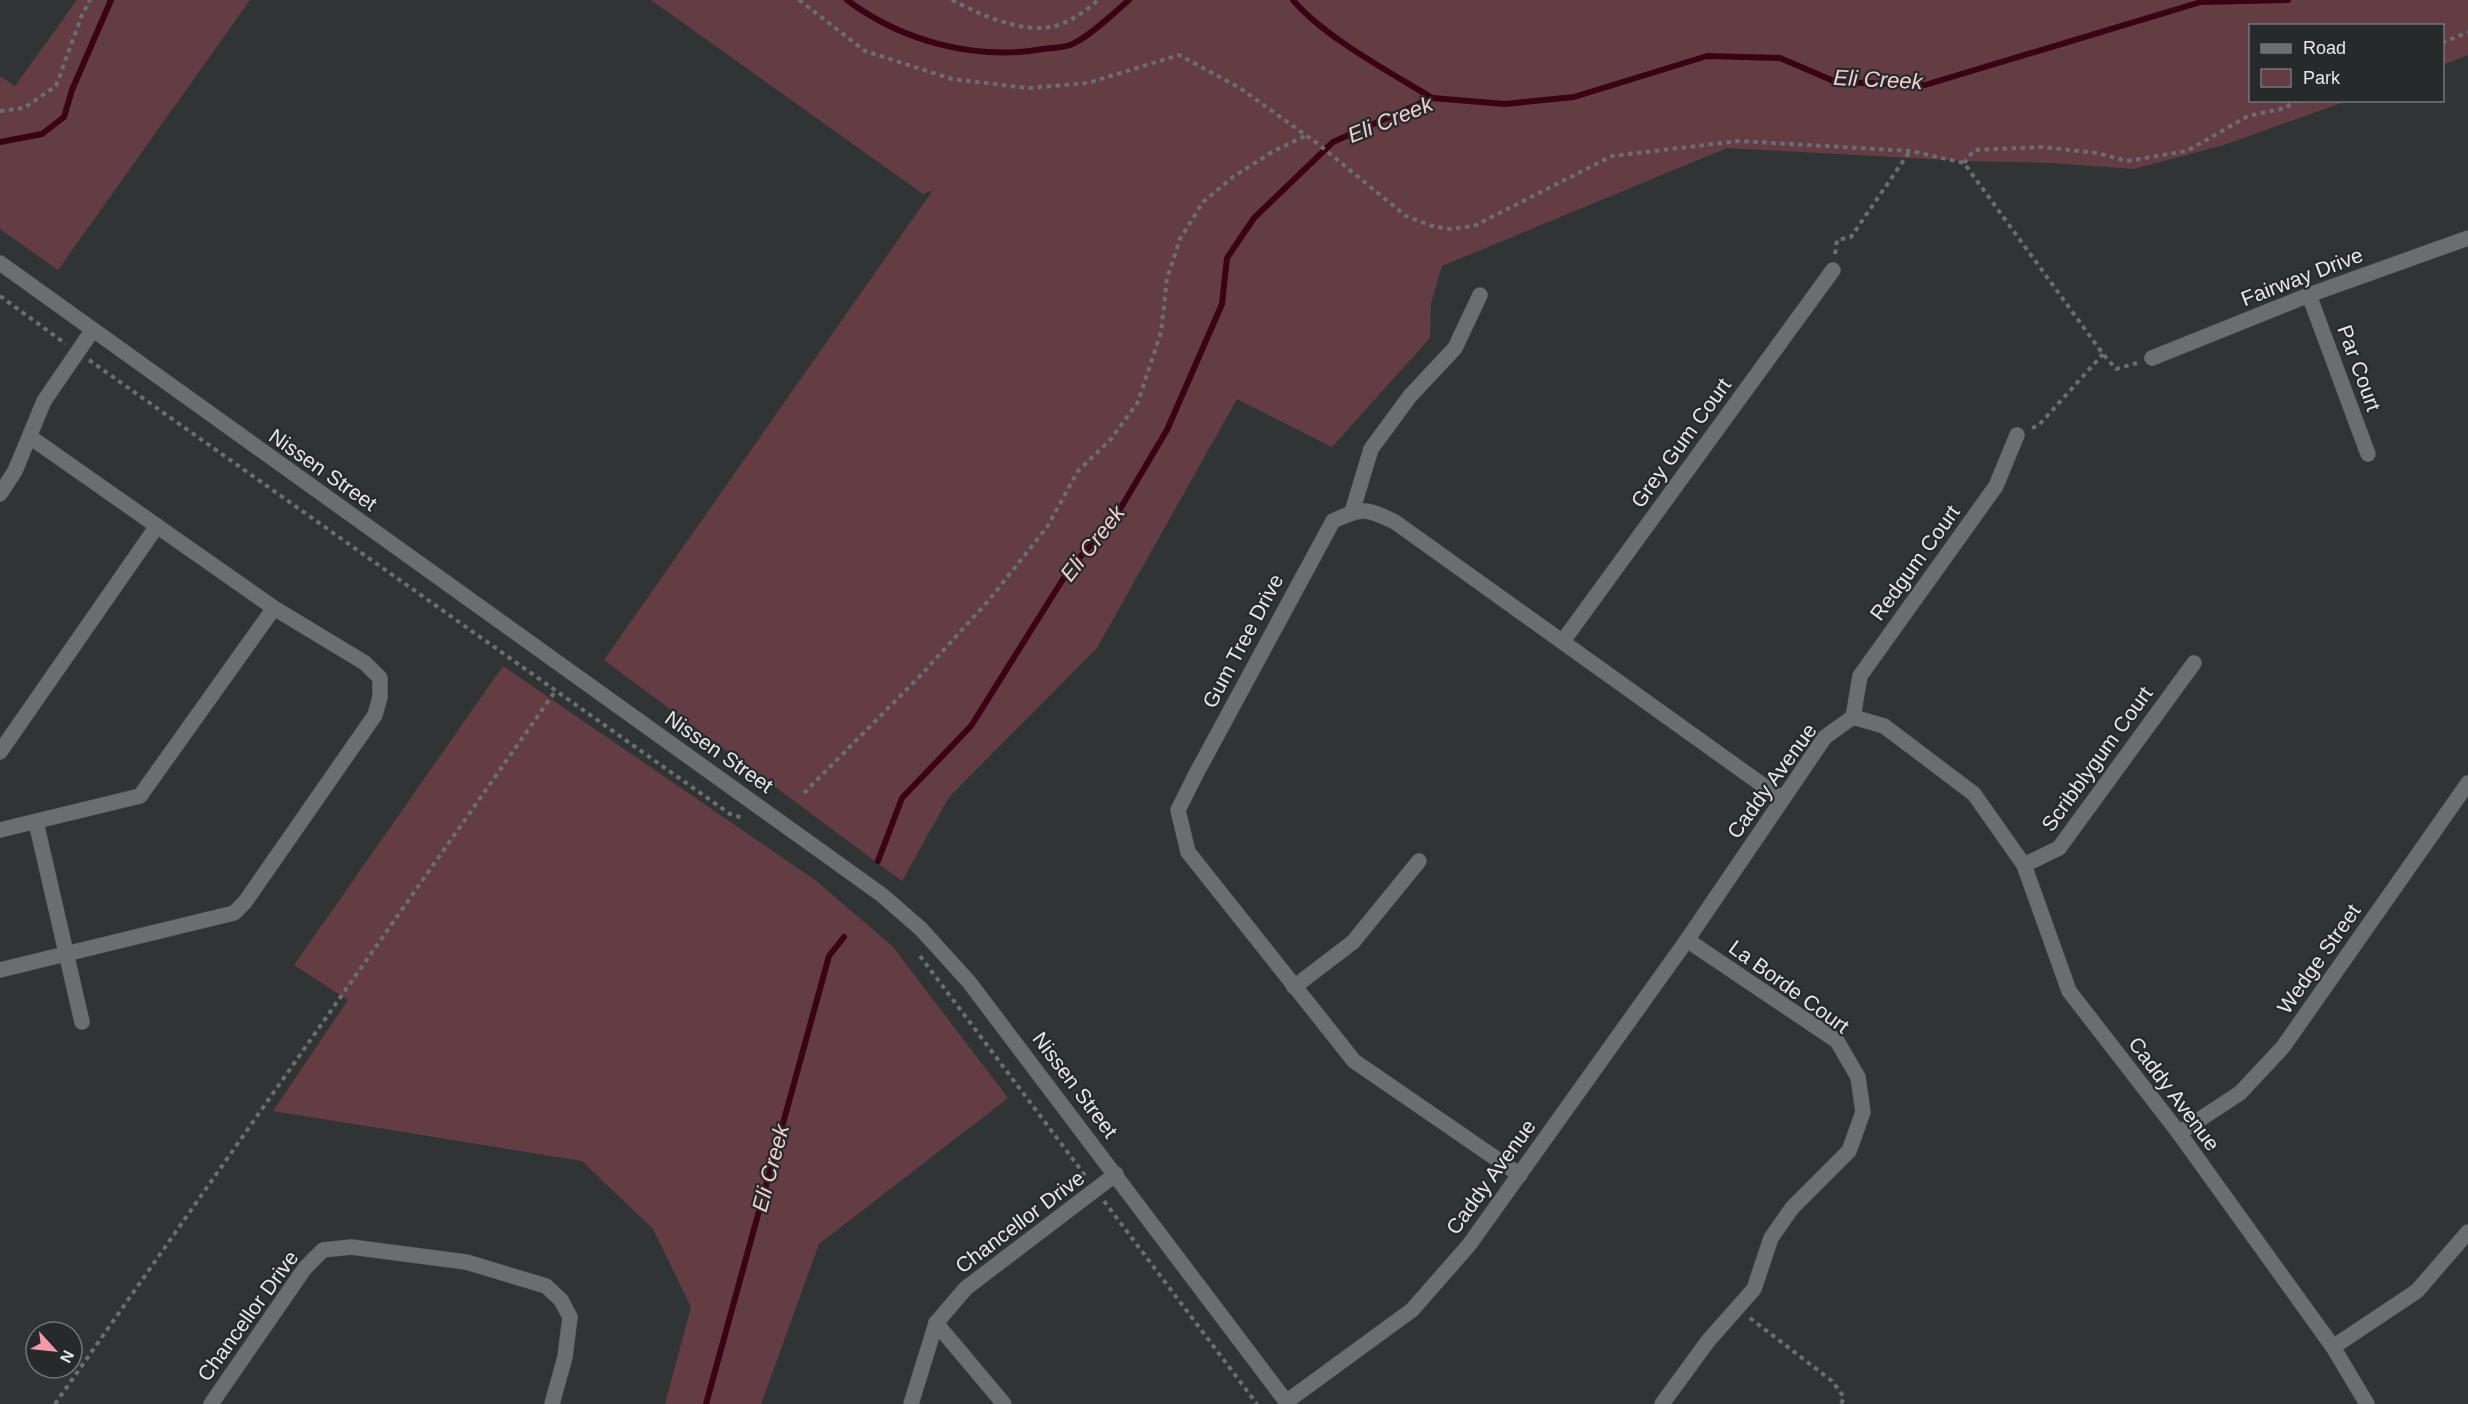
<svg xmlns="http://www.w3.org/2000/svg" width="2468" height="1404" font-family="Arial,sans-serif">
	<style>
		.green { fill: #643d44 }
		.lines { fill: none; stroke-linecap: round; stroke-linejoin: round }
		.stream { stroke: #3a0213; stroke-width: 6 }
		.minor-casing { stroke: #4e5151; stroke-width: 16 }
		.path { stroke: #6b6e6f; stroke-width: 4; stroke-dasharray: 4.5 4.5; stroke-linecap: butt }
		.minor { stroke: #6b6e6f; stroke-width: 15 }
		.labels { text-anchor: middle; stroke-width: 4.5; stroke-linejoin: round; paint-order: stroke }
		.street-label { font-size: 21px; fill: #e6e8e9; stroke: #272a2b }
		.water-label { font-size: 22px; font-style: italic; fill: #f6cdd2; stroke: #272a2b }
	</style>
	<rect width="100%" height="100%" fill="#313435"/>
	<g class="green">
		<polygon points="77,0 250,0 58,270 0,229 0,76 15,86"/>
		<polygon points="651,0 2468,0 2468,55 2443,65 2442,26 2250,26 2250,100 2347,101 2224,145 2134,169 2051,163 1966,161 1727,148 1442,266 1431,303 1430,338 1332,447 1237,399 1097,648 949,797 902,881 604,660 933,190 923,194"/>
		<polygon points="503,666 815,880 893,947 1008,1098 819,1244 761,1404 665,1404 691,1307 653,1229 582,1161 273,1111 348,1000 294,965"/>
	</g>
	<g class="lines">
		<g class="stream">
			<path d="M847 0C902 41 975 61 1043 49 1052 48 1062 48 1070 45 1087 39 1115 12 1129 0"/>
			<path d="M1293 0C1324 37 1390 72 1432 98"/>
			<polyline points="0,142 42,134 64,117 72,90 111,0"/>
			<polyline points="878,861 902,798 971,726 1070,568 1113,521 1167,430 1222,304 1227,258 1254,218 1333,142 1432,98 1505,104 1574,97 1707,56 1780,58 1836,82 1925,85 2201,2 2288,0"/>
			<polyline points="706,1404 829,956 844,937"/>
		</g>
		<g class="minor-casing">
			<g id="minor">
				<polyline points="0,263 882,895 921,929 969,982 1288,1404"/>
				<polyline points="2309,295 2368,454"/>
				<polyline points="2152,358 2309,295 2468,238"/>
				<polyline points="0,494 15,471 44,401 92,331"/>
				<polyline points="1352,512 1371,449 1410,396 1455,348 1480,295"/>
				<polyline points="1563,641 1833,270"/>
				<polyline points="1853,717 1860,676 1996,486 2017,435"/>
				<polyline points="0,752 157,526"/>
				<polyline points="36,822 82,1022"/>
				<polyline points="0,830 140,796 274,608"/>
				<polyline points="2024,865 2059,848 2194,663"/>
				<polyline points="0,970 234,913 245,902 375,715 380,697 380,678 365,663 274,608 30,437"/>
				<polyline points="1294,987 1353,942 1419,861"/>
				<polyline points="2179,1133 2240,1093 2283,1047 2468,783"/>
				<path d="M1520 1175 1354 1061 1188 852 1178 810 1196 774 1333 521C1363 507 1366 508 1395 522L1782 799"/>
				<polyline points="936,1323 1004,1404"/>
				<polyline points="2333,1347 2417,1291 2468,1232"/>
				<polyline points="1286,1402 1412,1310 1469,1245 1687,940 1825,737 1853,717 1884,726 1974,794 2024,865 2069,991 2179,1133 2333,1347 2367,1404"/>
				<polyline points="211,1404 305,1268 323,1250 351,1247 466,1262 546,1286 561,1300 570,1317 565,1357 552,1404"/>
				<polyline points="911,1404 936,1323 966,1288 1116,1174"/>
				<polyline points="1662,1404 1708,1341 1754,1289 1771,1238 1792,1208 1849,1151 1863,1112 1858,1077 1837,1041 1687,940"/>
			</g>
		</g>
		<g class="path">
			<polyline points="799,0 865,51 952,79 1028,88 1088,83 1179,55 1240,88 1318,144 1406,216 1432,226 1450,229 1474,226 1612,156 1739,141 1911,151 1964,163 2103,354 2116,369 2137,363"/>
			<path d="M952 0C981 15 1022 34 1055 26 1070 22 1086 11 1098 0"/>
			<polyline points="2442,43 2468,32"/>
			<polyline points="0,111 24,108 56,86 82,15 90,0"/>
			<polyline points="1964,163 1974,150 2042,147 2097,153 2127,161 2187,151 2248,116 2285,108 2297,100"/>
			<polyline points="1835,254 1837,240 1851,237 1910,151"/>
			<polyline points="0,296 66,344"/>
			<polyline points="89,360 730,814 743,818"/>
			<polyline points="2032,428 2039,425 2103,354"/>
			<polyline points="804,793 920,676 989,600 1047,527 1078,471 1111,439 1138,402 1161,332 1167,278 1180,239 1203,202 1233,177 1272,152 1305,136"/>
			<polyline points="920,956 1087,1178"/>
			<polyline points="1104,1201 1257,1404"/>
			<polyline points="1750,1318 1832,1381 1844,1397 1841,1404"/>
			<polyline points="55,1404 556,690"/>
		</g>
		<use href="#minor" class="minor"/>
	</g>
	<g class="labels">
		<g class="street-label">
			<text transform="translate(2302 277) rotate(-21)" y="7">Fairway Drive</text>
			<text transform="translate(2359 368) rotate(70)" y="7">Par Court</text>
			<text transform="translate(1681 443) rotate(-54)" y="7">Grey Gum Court</text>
			<text transform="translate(323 470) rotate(35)" y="7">Nissen Street</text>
			<text transform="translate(1915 563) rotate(-54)" y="7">Redgum Court</text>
			<text transform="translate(1243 641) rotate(-62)" y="7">Gum Tree Drive</text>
			<text transform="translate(719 752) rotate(35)" y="7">Nissen Street</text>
			<text transform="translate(2097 759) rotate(-54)" y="7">Scribblygum Court</text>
			<text transform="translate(1772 781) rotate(-54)" y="7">Caddy Avenue</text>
			<text transform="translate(2319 959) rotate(-55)" y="7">Wedge Street</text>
			<text transform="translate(1789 987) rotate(36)" y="7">La Borde Court</text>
			<text transform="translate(1075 1085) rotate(53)" y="7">Nissen Street</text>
			<text transform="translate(2174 1094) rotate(53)" y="7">Caddy Avenue</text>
			<text transform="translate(1491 1177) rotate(-54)" y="7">Caddy Avenue</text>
			<text transform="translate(1020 1222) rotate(-37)" y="7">Chancellor Drive</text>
			<text transform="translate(248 1316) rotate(-54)" y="7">Chancellor Drive</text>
		</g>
		<g class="water-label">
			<text transform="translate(1878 79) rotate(3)" y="8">Eli Creek</text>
			<text transform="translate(1390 119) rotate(-22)" y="8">Eli Creek</text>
			<text transform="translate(1092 543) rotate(-52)" y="8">Eli Creek</text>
			<text transform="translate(770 1168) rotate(-75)" y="8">Eli Creek</text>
		</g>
	</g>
	<rect x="2249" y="24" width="195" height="78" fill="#272a2b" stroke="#737677" stroke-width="1.5"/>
	<rect x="2261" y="44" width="30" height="9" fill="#6b6e6f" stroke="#737677" stroke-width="1.5"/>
	<text x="2303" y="54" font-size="18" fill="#e6e8e9">Road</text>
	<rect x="2261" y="69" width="30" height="18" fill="#643d44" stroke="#737677" stroke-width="1.5"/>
	<text x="2303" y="84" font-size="18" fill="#e6e8e9">Park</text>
	<g transform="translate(54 1350) rotate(117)"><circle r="28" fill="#272a2b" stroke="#737677" stroke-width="1.5"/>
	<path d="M0-4.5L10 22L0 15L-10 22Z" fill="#f39aa9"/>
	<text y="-9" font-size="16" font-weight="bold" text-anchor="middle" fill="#e6e8e9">N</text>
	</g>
</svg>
